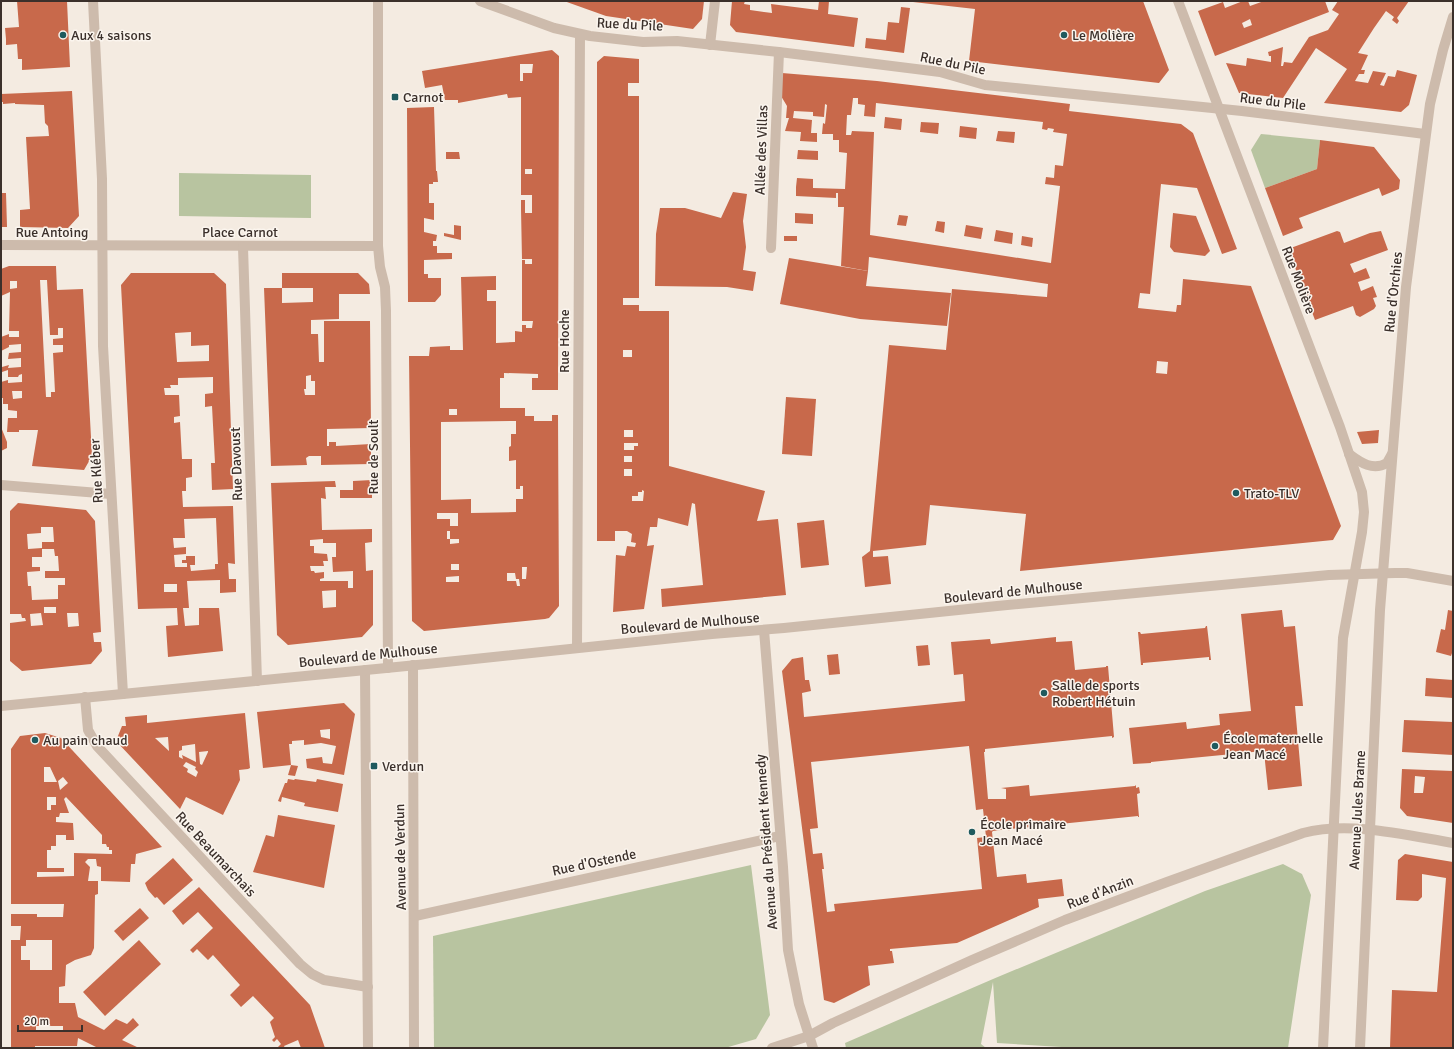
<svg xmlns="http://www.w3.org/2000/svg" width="1454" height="1049" font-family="Signika,sans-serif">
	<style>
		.green { fill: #b8c4a0 }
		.building { fill: #c8694b; fill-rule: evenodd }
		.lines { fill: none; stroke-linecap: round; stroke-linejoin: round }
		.minor { stroke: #cdbbac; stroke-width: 10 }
		.poi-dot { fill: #1f5a5e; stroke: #fbf5ee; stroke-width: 1.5 }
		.labels { text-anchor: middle; stroke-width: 3; stroke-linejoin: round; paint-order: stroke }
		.street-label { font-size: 14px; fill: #3b302b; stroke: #fbf5ee }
		.poi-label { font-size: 14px; fill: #3b302b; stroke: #fbf5ee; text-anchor: start }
	</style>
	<rect width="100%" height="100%" fill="#f4ebe1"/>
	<g class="green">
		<polygon points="1261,134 1320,140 1317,169 1265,188 1251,150"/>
		<polygon points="179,173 311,175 311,218 179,216"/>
		<polygon points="1283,864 1302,874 1311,895 1288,1048 1078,1048 997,1043 993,982 981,1044 986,1048 846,1048 845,1043 993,979 1205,891"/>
		<polygon points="751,865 770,1015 756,1039 725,1048 434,1048 433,936"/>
	</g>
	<g class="building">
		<polygon points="17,1 67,1 70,67 22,70 22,59 18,59 17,44 6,45 6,39 5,28 19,27"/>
		<polygon points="564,1 704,1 702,19 693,29 606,16"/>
		<polygon points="732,1 745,1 744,4 750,5 750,10 772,13 771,4 818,10 819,1 829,1 828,14 858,18 854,47 736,32 730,25"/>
		<polygon points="913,1 1143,1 1169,70 1159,83 969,61 975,9 913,2"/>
		<path d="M1243 1H1248L1250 6 1264 1H1325L1329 12 1215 56 1198 11 1223 2 1225 8ZM1250 19 1252 25 1244 28 1242 23Z"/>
		<polygon points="1338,1 1409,1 1397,18 1399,21 1397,24 1392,20 1394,17 1386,11 1374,28 1358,53 1368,55 1361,70 1365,70 1364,74 1359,74 1355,81 1368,83 1373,71 1386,73 1380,85 1384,86 1388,76 1395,77 1397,70 1417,75 1409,105 1401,112 1324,103 1347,69 1316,48 1283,98 1239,93 1226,63 1246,66 1247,58 1271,62 1271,56 1269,56 1268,52 1283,47 1281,66 1283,66 1284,62 1292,63 1309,37 1328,30 1339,14 1332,10"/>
		<polygon points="901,7 910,8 904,53 865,48 866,38 886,40 888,22 899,23"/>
		<path d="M552 50 559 56 558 390H532V378H538V374L504 373V378H500V408H525V416H534V421H552V415H558L559 606 549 618 545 619 424 631 412 621 409 356H429L430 347 450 346V350H463L461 277 496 276V290H487V301H496V343L515 342V331L522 332V325H526V328H532L533 321H522V260H525V264H532V259H522L521 209V200H525V213H532V195H521V97L508 98 507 94 458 103V100H445L442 85 425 88 422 71ZM520 64H533L532 73H523V81H520ZM525 169H532V174H525ZM449 409H457V415H449ZM516 421V434H511V446L509 447V461L516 460V489H520V486H523V499H516V512L471 513V499L441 500V422ZM437 513H458V526H450V519H437ZM447 531H450V539H459V543L450 544V539H447ZM451 564H459V570H451ZM522 567H527L526 579H522ZM507 573H515L516 579H519L520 586H517L516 581H507ZM459 576V582H446V577Z"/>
		<path d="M604 56 639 59V83H628V96H639V298H623V305H639V311H669V466L765 491 757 521 778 519 786 595 662 607 661 589 703 585 695 504 692 503 688 526 658 518 657 527H650L647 546 654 545 644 609 613 612 616 555 625 556 627 546 635 547 636 543 631 542 632 534 627 531H615V541H597V62ZM623 350H632V357H623ZM624 430H633V437H624ZM624 443H638V446H634V450H624ZM624 456H632V462H624ZM624 469H632V476H624ZM642 490 644 491 643 501H632V496H638V492H642Z"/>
		<path d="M782 73 877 81 1070 104 1069 111 1181 124 1193 133 1237 249 1222 254 1197 188 1161 184 1150 294 1140 293 1138 308 1176 312 1177 305H1181L1183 279 1251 286 1341 526 1333 540 1020 571 1026 514 930 505 926 545 873 551V557L888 556 891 584 865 587 862 557 870 551 889 345 946 350 952 289 1047 297 1048 284 869 257 868 271 841 266 844 207H838V193H836V198L796 196V187L797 178 813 179V188L845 189 847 153 839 152V140H833V134H822L823 123 825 124 827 105 825 104 824 117 813 116V112L794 111 793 118 812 120 811 133H817V142L800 141 801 132 785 131 789 118H786L787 106 781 96ZM853 98H858V104L865 105 864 116 875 117 876 103 1043 122 1042 129 1047 130 1048 128 1054 129 1053 132 1067 134 1063 166 1055 165 1054 178 1046 177 1045 184 1060 186 1051 263 870 235 874 132 852 131 851 135H846L847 115H851ZM1157 361 1168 362 1167 374 1156 373Z"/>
		<polygon points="72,91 79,216 68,228 20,227 20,210 30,209 26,137 49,136 48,126 45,123 44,105 15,104 15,103 3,104 3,102 1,102 1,94"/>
		<polygon points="434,107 436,171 437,171 438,182 433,182 433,184 429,184 429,203 434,203 434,220 424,218 424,232 437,235 436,241 433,241 433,246 437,246 437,253 452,253 452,259 424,260 424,274 428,274 428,278 441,278 441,295 435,302 408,302 407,108"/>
		<polygon points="885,117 902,119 901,130 884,128"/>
		<polygon points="921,122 939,123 938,134 920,132"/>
		<polygon points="960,126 977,128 976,139 959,137"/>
		<polygon points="998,131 1015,132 1014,143 996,141"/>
		<polygon points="1320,140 1374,147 1400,180 1399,189 1382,196 1379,188 1299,218 1303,228 1283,236 1265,188 1317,169"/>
		<polygon points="798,150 818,151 818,160 797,159"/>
		<polygon points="446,152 459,152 460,159 446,159"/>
		<polygon points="733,192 747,194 743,221 746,247 743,270 756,272 753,291 727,287 655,286 656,234 660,208 685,208 721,218"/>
		<polygon points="1,193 6,193 7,227 1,227"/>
		<polygon points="795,213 813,214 813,224 795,223"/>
		<polygon points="1173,213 1196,216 1210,251 1205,256 1174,252 1170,247"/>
		<polygon points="899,215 908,216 906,226 897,225"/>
		<polygon points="937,221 945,222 944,233 935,231"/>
		<polygon points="454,225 461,226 461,240 444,236 444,233 454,235"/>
		<polygon points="966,225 983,228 981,239 964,236"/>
		<polygon points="996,230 1013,233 1012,244 994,241"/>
		<polygon points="1337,231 1340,232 1344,243 1370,233 1381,231 1388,250 1350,264 1354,273 1366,268 1370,278 1358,282 1361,291 1373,286 1377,297 1373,298 1376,306 1374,309 1360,317 1356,315 1353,306 1315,320 1288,249"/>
		<rect x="784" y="236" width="13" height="5"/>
		<polygon points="1022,236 1033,238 1032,247 1021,245"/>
		<polygon points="789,258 868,271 866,286 951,293 947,326 860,319 780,304"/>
		<path d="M9 266H56L57 290 83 289 92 456 84 470 32 466 38 430H19V432H7L8 418H17V411L8 410V404H3V398H1V382L8 380V383L22 382V374L19 375 18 377H8V370L2 372 1 370V364L2 367 9 365 8 368 21 367V358L8 359 9 353 21 352V344L9 345V347L1 351V337L9 334V337H19V331H9L10 292 1 296V269ZM40 280H47L50 335H58V328H63V338L53 339V345H63V352L53 353 55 392H51V397H46ZM10 281H17V288L10 289ZM12 391H22V398L13 399Z"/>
		<path d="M131 273H214L226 284 233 489 212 490 211 463H215L212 406 205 407V394L213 393V377L178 378V385H170L171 388H164L165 395H179L180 416 174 417V423L180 422 182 459H192V477L186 478V491H182L183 507 233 506 235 564 228 563 229 579H236V592L220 593V580L187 581 189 608H183L185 626 199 625V608H219L223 651 168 657 166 626 178 625 177 608 138 609 121 285ZM191 332V346L209 345V361L177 362 175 333ZM216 518 218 564H215V569L191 571 190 565H195V556H186V560H182V563H187V567H175L174 555 186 554V547L174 548 173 538H185L184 519ZM164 584H177V592H164Z"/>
		<path d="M282 273H358L369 284 370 294H339V319L311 320V334H318L319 362H324V321H370L371 428 327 429V446H329V442H336V446L371 444V464L321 465V456H309L306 458 307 465 271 466 264 288H282V303L313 302V288H282ZM311 375V381H315V395H305L304 389H306V376Z"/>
		<polygon points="786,397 816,399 812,456 782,454"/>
		<polygon points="1,427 7,442 7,448 1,451"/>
		<polygon points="1379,430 1378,443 1362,444 1357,432"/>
		<polygon points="372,480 372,498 340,498 340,490 353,490 353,481"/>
		<path d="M335 481 336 487H325L326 499 321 498 322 530 372 529V542L365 543 366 571 373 570V625L362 637 288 645 277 635 271 483ZM323 539V543H336V557H332L333 572 353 571V588H348V581H320V579L324 578V572L315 573 314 571H311L310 566H324L323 561H328L327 554 314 553V546H310V540ZM336 590V607L323 608 322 591Z"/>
		<path d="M18 503 86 510 95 521 101 632 93 633 94 642H101L102 651 91 664 22 671 10 661V623L26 621 25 618H22L21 614H10V511ZM41 527H53L54 542H42V548L28 549 27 534 41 533ZM42 549H54L55 556H58L59 571H45V578H65V585H58V599L32 600 31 586H28L27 572 40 571V567H32V557H42ZM44 607H56V613H44ZM41 613 43 625 31 626 30 614ZM67 613H78L79 626 68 627Z"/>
		<polygon points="824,520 829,565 801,568 797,523"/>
		<polygon points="1282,610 1284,627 1295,626 1303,706 1295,706 1302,786 1268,790 1264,752 1263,751 1151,762 1151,763 1133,764 1129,728 1186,722 1187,729 1220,725 1219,714 1251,711 1241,614"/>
		<polygon points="1448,610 1453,611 1453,650 1451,656 1436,652 1441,629 1445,630"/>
		<polygon points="1206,626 1207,626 1211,660 1209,660 1209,657 1143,663 1143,665 1141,665 1138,632 1140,632 1141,634 1205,628"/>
		<path d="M1056 637V642L1072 641 1075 670 1106 667V666H1108L1114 737 1112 738V736L985 749V752H984L988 799H1006V789L1001 788 1029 785 1030 796 1135 786 1136 785V788L1139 787 1140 793 1137 794 1139 817H1138V816L1010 829 1009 831 1008 829 993 831 992 832 997 877 1026 874 1027 883 1062 879 1064 896 1038 899 1039 907 957 943 890 949V951H892L894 963 868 966 870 985 834 1003 824 1000 782 671 792 659 803 657 805 680H809L811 691 802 693 804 717 965 701 963 674 954 675 951 642 990 639 991 644ZM969 746 976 810 983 809 986 837 977 838 982 889 834 904 835 911 827 912 822 869H824L822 853 813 854 810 829 818 828 811 762Z"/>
		<polygon points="928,645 930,665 918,666 916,646"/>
		<polygon points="838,654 840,674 829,675 827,655"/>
		<polygon points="1426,678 1453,680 1453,698 1425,696"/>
		<path d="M344 703 355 714 344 775 307 768 306 759 322 757 323 763 332 764 336 746 321 743 304 745V740L292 741V744H289L291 765 298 766 295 776 288 775 291 765 263 768 257 712ZM330 729V739L321 737 320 730Z"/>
		<path d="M245 713 250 768 248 769 239 770 240 780 223 815 186 797 180 809 116 741 122 726H126L125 717 147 715V723ZM168 737 169 751 155 738ZM195 744 196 762 182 755 183 759 179 757V751L182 750V746ZM208 751V752L202 765 200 764 199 752ZM186 762 196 767 195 769 198 772 196 777 187 772 188 769 183 766Z"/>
		<polygon points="1404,720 1453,722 1453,755 1402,752"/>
		<path d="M45 733 61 738 162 847 136 854 135 864H131L130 882 101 881V867L97 866 96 859H88L85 862 90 867 88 881H98V894L95 895 94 948 91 955 75 960 66 965 65 986 59 987V1003H75L78 1017 104 1030 116 1019 127 1024 133 1018 139 1025 122 1040 139 1048H98L78 1038 77 1046H35V1048H11V940H20L21 926H11V914H37V917H63L64 904H11V749L20 736ZM44 767H50L57 782H44ZM63 777 68 783 60 790 58 781ZM47 797H56V805H51V810H47ZM66 797 102 835V844H106L107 847H109V850H112V854L74 853V876L37 877V872H64V868H47V850H51V846H56V835H66V840H74L73 823 56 822V817H59L60 813H69L64 799ZM26 940H52V970H30V960H21V946H26ZM36 1026H63V1032L36 1031Z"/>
		<path d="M1402 769 1453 771V823L1407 816 1400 808ZM1415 776 1425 777 1423 793H1414Z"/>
		<polygon points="288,779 294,780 295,779 316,782 317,779 343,784 338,812 304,806 305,803 282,797 281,802 278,801 285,783 287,783"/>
		<polygon points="278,815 335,825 324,888 253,872 266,835 274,837"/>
		<polygon points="1405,854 1453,862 1453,1048 1390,1048 1392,990 1437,992 1446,878 1422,874 1422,897 1418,901 1396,900 1398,860"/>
		<polygon points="173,858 193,880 164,905 157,897 155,898 148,890 145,883"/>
		<polygon points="199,887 310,1005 325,1048 301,1048 298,1040 284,1046 285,1048 277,1048 281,1044 277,1039 274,1042 272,1040 275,1037 270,1022 274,1018 253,996 241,1007 230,995 240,985 213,955 208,960 197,949 193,953 190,950 213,928 198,912 183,925 172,911"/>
		<polygon points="140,908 149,918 123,941 114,931"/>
		<polygon points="139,940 161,964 105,1016 83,992"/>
	</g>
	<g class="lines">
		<g class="minor">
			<polyline points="93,1 102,179 103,346 123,694"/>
			<polyline points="378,1 378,246 380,267 385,287 386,311 388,668"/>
			<polyline points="480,1 554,28 590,36 643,42 677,41 779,52 940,72 985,85 1242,111 1425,134"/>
			<polyline points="1178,1 1340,427 1362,492 1364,512 1362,532 1343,638 1342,658 1323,1048"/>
			<polyline points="710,45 715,1"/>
			<polyline points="1,245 378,246"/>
			<polyline points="243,247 257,681"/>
			<polyline points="771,248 779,52"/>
			<path d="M1349 454C1361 463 1373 471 1387 463L1392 454"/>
			<polyline points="1,485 111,494"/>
			<polyline points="764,630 783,867 788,950 799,1004 813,1048"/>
			<polyline points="577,648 580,35"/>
			<polyline points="413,665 414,1048"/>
			<polyline points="365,670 368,1048"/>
			<polyline points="85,697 88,730 97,746 300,964 312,974 324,980 368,987"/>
			<polyline points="1,706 427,664 712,634 784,628 997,606 1275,580 1329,575 1395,573 1407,573 1453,581"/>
			<polyline points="415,916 780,836"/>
			<path d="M772 1048 809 1036 833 1023 972 960 1065 920 1167 882 1303 833C1350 821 1405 835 1453 843"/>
			<polyline points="1360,1048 1380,610 1406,287 1430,104 1443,50 1453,17"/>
		</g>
	</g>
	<g class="poi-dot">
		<circle cx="63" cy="35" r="4"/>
		<circle cx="1064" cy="35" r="4"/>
		<rect x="391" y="93" width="8" height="8" rx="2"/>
		<circle cx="1236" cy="493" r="4"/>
		<circle cx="1044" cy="693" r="4"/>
		<circle cx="35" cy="740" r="4"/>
		<circle cx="1215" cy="746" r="4"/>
		<rect x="370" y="762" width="8" height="8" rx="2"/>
		<circle cx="972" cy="832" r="4"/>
	</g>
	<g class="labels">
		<g class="street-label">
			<text transform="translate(630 24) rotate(3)" y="5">Rue du Pile</text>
			<text transform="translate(953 63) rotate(12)" y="5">Rue du Pile</text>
			<text transform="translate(1273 101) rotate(7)" y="5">Rue du Pile</text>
			<text transform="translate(761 150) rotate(-88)" y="5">Allée des Villas</text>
			<text x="52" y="237">Rue Antoing</text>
			<text x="240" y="237">Place Carnot</text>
			<text transform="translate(1299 280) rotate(69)" y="5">Rue Molière</text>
			<text transform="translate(1393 292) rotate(-84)" y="5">Rue d'Orchies</text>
			<text transform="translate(564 341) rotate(-90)" y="5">Rue Hoche</text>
			<text transform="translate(373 457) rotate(-90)" y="5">Rue de Soult</text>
			<text transform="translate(236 464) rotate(-92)" y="5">Rue Davoust</text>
			<text transform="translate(96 471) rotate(-93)" y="5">Rue Kléber</text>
			<text transform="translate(1013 591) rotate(-6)" y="5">Boulevard de Mulhouse</text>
			<text transform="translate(690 623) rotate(-5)" y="5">Boulevard de Mulhouse</text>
			<text transform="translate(368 655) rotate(-6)" y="5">Boulevard de Mulhouse</text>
			<text transform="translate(1357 810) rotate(-87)" y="5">Avenue Jules Brame</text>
			<text transform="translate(766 842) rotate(-94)" y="5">Avenue du Président Kennedy</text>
			<text transform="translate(216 854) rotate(47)" y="5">Rue Beaumarchais</text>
			<text transform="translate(400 857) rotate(-91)" y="5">Avenue de Verdun</text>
			<text transform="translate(594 862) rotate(-12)" y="5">Rue d'Ostende</text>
			<text transform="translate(1100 892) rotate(-21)" y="5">Rue d'Anzin</text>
		</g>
		<g class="poi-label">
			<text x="71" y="40">Aux 4 saisons</text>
			<text x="1072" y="40">Le Molière</text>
			<text x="403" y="102">Carnot</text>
			<text x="1244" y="498">Trato-TLV</text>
			<text x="1052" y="690">Salle de sports<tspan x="1052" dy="16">Robert Hétuin</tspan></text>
			<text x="1223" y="743">École maternelle<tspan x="1223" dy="16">Jean Macé</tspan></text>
			<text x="43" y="745">Au pain chaud</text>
			<text x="382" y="771">Verdun</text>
			<text x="980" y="829">École primaire<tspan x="980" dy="16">Jean Macé</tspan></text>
		</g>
	</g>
	<rect width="1454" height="1049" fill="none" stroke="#3b302b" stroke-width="4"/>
	<path d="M18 1025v6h64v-6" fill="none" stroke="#3b302b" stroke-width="2"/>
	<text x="24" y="1025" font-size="12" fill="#3b302b" stroke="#fbf5ee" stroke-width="3" paint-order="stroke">20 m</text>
</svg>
